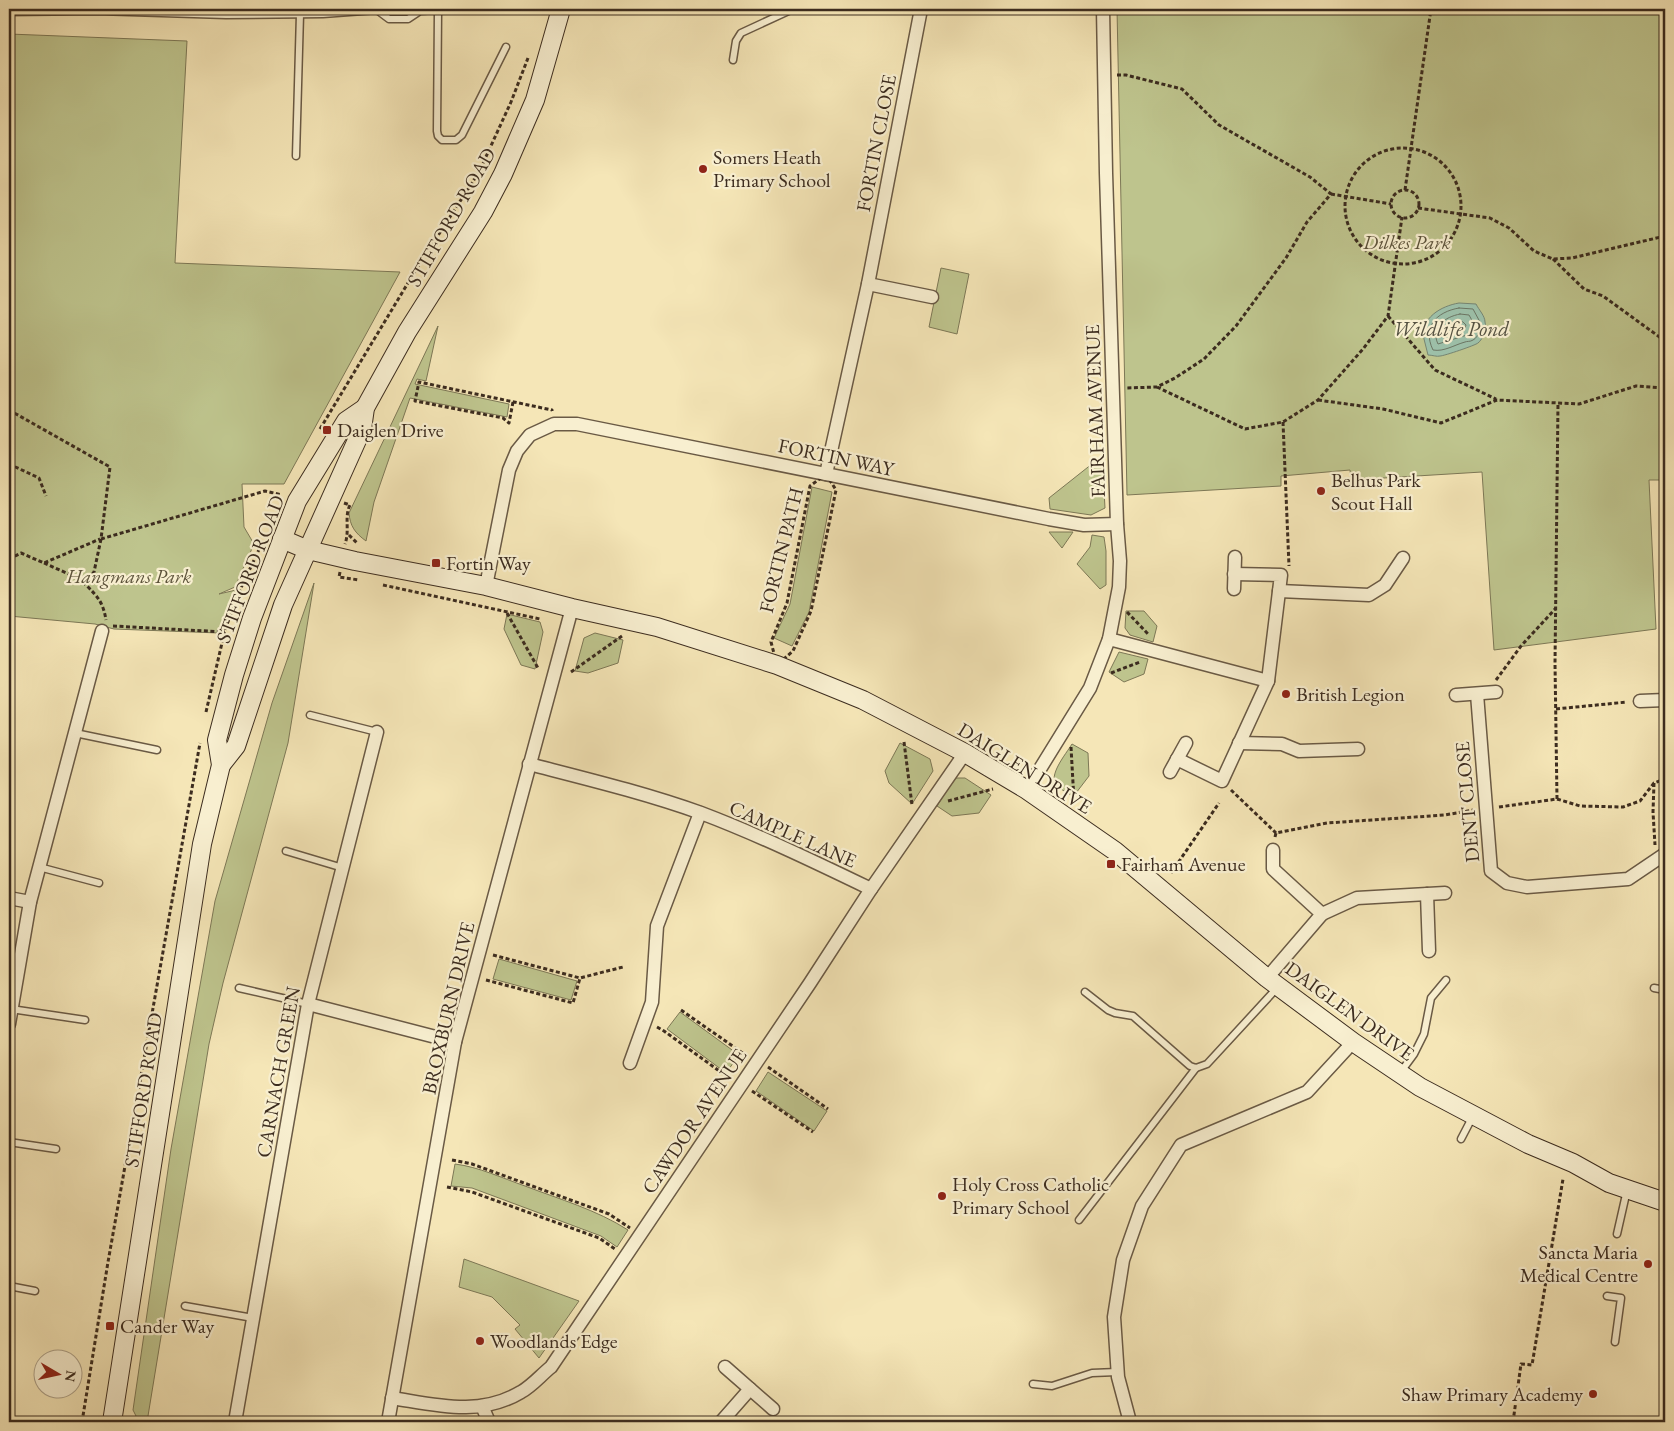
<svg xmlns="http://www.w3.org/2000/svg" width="1674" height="1431" font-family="'EB Garamond',serif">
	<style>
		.green { fill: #bec48d; stroke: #7d7856 }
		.water { fill: #9dc0a9; stroke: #768572 }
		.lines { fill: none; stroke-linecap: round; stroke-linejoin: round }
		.shore { stroke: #6c7664; stroke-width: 1 }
		.lane-casing { stroke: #6a5a45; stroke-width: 9 }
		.street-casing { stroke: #6a5a45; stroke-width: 15 }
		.secondary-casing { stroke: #3c2c1f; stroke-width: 20 }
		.path { stroke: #3c2c1f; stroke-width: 3; stroke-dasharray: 4 2.5; stroke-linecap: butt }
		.lane { stroke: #f8efd0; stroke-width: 6 }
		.street { stroke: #f8efd0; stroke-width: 12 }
		.secondary { stroke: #f8efd0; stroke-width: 18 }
		.poi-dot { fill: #8f2418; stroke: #f8efd0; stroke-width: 2 }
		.labels { text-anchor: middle; stroke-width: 4.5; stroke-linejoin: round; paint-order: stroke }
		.street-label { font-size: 20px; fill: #3c2c1f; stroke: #f8efd0 }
		.poi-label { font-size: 20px; fill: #3c2c1f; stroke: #f8efd0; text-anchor: start }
		.park-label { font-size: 20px; font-style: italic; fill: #5c523a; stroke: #f8efd0 }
		.water-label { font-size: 21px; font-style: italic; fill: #545142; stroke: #f8efd0 }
	</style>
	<rect width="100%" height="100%" fill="#f5e6b7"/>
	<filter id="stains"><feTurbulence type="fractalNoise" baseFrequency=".004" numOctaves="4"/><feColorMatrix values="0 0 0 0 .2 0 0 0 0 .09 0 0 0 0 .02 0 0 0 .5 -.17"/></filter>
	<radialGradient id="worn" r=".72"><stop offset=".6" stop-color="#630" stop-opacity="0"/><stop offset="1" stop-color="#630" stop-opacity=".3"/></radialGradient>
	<g class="green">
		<polygon points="1117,9 1665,9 1665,480 1649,480 1656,629 1494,650 1482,472 1351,480 1350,470 1281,476 1281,486 1127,495"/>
		<polygon points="9,34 187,41 175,263 400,272 284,484 242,484 244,527 254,544 235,587 219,594 236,590 219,633 114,629 95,624 9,616"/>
		<polygon points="941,268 969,274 957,334 929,327"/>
		<path d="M438 326 426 381 417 379 415 384 509 404 507 417 410 398 374 502 366 541C355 533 350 526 349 513Z"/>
		<polygon points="1102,456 1105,508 1091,515 1050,509 1049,498"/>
		<polygon points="812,487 832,492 809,612 792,646 774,638 790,604"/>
		<polygon points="1049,532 1073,532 1062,548"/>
		<polygon points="1092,535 1104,537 1106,551 1106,585 1100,589 1077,564 1090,547"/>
		<polygon points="314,583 288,743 223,983 209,1044 147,1422 139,1422 133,1410 171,1149 215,901 272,703"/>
		<polygon points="1126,611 1144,611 1157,626 1153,642 1130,635 1125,628"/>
		<polygon points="507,614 540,622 543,632 535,669 521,665 504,629"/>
		<polygon points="595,633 623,640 618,663 588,673 575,671 584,638"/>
		<polygon points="1119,652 1148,659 1144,674 1124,682 1109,672"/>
		<polygon points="900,743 930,759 933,771 912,804 889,783 885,771"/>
		<path d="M1072 744 1088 753 1089 776 1076 793 1071 795C1067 792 1061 790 1057 786 1047 776 1066 754 1072 744Z"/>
		<polygon points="954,778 965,778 991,795 979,813 952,816 937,806"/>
		<polygon points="499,959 577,981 571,1000 493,979"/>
		<polygon points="680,1012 739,1055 726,1073 667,1029"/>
		<polygon points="768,1072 827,1111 814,1131 756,1091"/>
		<path d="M455 1164C479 1167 502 1178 525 1186 559 1199 597 1210 628 1230L617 1247 601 1236 472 1188 451 1186Z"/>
		<polygon points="464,1259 579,1301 539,1358 515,1329 520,1325 492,1297 459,1287"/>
	</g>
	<path class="water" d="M1459 303 1476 304C1479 310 1485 316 1485 322 1487 329 1483 339 1478 343 1476 345 1444 356 1440 356 1437 357 1432 355 1428 355 1427 350 1425 344 1424 339 1420 318 1441 306 1459 303Z"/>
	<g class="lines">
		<g class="shore">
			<path d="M1459 308 1473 309 1480 322C1480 328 1479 337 1473 340 1470 342 1467 341 1465 342 1454 345 1444 352 1433 350 1422 327 1436 312 1459 308Z"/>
			<path d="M1460 314 1469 315 1474 324V328L1470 334 1438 344C1430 327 1445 317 1460 314Z"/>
			<polygon points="1463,322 1466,325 1465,328 1451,333 1444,333 1444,330 1454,323"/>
		</g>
		<g class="lane-casing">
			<g id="lane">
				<polyline points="378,9 377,10 389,19 408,19 420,11 451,9"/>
				<polyline points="542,9 559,11"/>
				<polyline points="438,11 437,131 438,136 442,140 456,140 462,135 506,47"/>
				<polyline points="9,12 97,11 226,15 323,14 377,10"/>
				<polyline points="733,60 736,41 741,33 793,9"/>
				<polyline points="296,156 300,14"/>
				<polyline points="310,715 377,732"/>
				<polyline points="75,733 157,750"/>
				<polyline points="286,851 343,868"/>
				<polyline points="39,867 99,883"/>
				<polyline points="239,988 308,1004"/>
				<polyline points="1654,988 1665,990"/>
				<polyline points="1085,992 1108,1010 1115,1013 1133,1016 1190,1066 1196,1068 1207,1064 1278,987"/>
				<polyline points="11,1009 85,1020"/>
				<polyline points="1400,1073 1414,1054 1424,1034 1431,998 1446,980"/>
				<polyline points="1461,1139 1473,1116"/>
				<polyline points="9,1142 56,1149"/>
				<polyline points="1079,1220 1196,1068"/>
				<polyline points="1617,1234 1627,1190"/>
				<polyline points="9,1286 35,1291"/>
				<polyline points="1607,1296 1621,1298 1615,1342"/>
				<polyline points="185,1306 253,1318"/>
				<polyline points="1033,1384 1052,1386 1092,1373 1117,1372"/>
			</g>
		</g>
		<g class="street-casing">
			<g id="street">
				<polyline points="868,284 932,297"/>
				<polyline points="826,474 868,284 921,9"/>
				<polyline points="1234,574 1281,575 1268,681"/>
				<polyline points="486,586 509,470 517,451 530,435 554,424 577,424 1049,519 1084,525 1117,524"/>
				<polyline points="1234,589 1235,557"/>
				<polyline points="1279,591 1369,595 1385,585 1403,558"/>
				<polyline points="1109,639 1268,681 1222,781 1177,759"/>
				<polyline points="1477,694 1491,871 1507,883 1527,887 1628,879 1665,854"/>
				<polyline points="1456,695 1496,692"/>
				<polyline points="1640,701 1665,700"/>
				<polyline points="1239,743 1282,744 1299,751 1358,749"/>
				<path d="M529 764C587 779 645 793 701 813 759 835 815 862 871 889"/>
				<polyline points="1170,772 1186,743"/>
				<polyline points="1027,790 1090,688 1109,639 1119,587 1120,561 1117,524 1106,173 1103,9"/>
				<polyline points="1427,894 1429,951"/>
				<polyline points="9,898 30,902"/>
				<polyline points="1322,914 1357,898 1445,893"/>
				<polyline points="1267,978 1322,914 1273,869 1273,850"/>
				<polyline points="308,1004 455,1042"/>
				<polyline points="9,1024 30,902 102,631"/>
				<polyline points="630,1063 652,1002 657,926 700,813"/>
				<polyline points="725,1367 773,1409"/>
				<path d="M392 1398C437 1405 479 1417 521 1392 532 1386 541 1375 551 1367L810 983 871 889 965 753"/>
				<polyline points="482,1406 489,1422"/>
				<polyline points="235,1422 308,1004 377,732"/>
				<polyline points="388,1422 455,1042 572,608"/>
				<polyline points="721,1422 750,1389"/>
				<polyline points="1130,1422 1118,1377 1114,1317 1123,1260 1142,1206 1181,1145 1307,1092 1353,1042"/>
			</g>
		</g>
		<g class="secondary-casing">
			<g id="secondary">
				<polyline points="282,539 308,550 355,561 486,586 572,608 657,627 777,665 863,700 965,753 1027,790 1115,851 1267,978 1353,1042 1420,1087 1528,1144 1573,1163 1609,1183 1665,1202"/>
				<polyline points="221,765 236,746 283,605 362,429 365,408 407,332 483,212 503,174 535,100 561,9"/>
				<polyline points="112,1422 202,844 221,765 217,740 234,675 252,618 297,501 346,421 365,408"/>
			</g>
		</g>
		<g class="path">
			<polyline points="1117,75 1126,75 1182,89 1219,125 1310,177 1331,194 1307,222 1286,258 1236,326 1204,359 1175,378 1157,387 1125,388"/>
			<circle cx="1403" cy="206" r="58"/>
			<polyline points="1405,190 1431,9"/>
			<circle cx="1405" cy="204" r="14"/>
			<polyline points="1331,194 1391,204"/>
			<polyline points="1418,208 1490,218 1509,228 1534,251 1553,259 1572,258 1665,236"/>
			<polyline points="1553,259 1584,289 1603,296 1665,341"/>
			<polyline points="1388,316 1435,370 1496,399"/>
			<polyline points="1157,387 1245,429 1283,422 1318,400 1363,349 1388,316 1402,217"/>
			<polyline points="1318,400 1383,409 1441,423 1497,400 1579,404 1636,386 1665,388"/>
			<polyline points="513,402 509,423 503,418 415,401 419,382 552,410 552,411"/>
			<polyline points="9,410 110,467 101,539 265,491 282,495"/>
			<polyline points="1283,422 1289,566"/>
			<polyline points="320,429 417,268 479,172 511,102 528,58"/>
			<polyline points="9,464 39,478 46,496"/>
			<polygon points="826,474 836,490 811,611 793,651 777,665 771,642 787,603 810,486"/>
			<path d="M344 503 350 505C344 517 350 530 345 544"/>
			<polyline points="349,535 358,544"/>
			<path d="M101 539 94 572 85 584C98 597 103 602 106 620"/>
			<polyline points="9,559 21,553 44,563 100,539"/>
			<polyline points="44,563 71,575 85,584"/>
			<polyline points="340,572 339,577 359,580"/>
			<polyline points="383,585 540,619"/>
			<polyline points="1127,612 1149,635"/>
			<polyline points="507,613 538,668"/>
			<polyline points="113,626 225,632"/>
			<polyline points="571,672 622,636"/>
			<polyline points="1111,673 1140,662"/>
			<polyline points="1496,680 1521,646 1556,608"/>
			<polyline points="1556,709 1627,702"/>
			<polyline points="206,712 225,630 239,592 263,541"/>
			<polyline points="904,742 912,805"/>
			<polyline points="1071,747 1074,801"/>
			<polyline points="1654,783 1653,812 1655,845"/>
			<polyline points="1231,790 1276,833"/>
			<polyline points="1557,799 1580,806 1623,807 1640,801 1654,783 1665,779"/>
			<polyline points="948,801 993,789"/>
			<polyline points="1499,807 1557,799 1555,663 1558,403"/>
			<polyline points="1275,837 1276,833 1327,823 1445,815 1473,810"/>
			<polyline points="1171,873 1219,803"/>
			<polyline points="493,955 580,978"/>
			<polyline points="486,980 573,1003 580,978 623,967"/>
			<polyline points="681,1010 744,1054"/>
			<polyline points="657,1027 664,1031 729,1078"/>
			<polyline points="768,1067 828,1109"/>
			<polyline points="752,1091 813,1132"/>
			<polyline points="452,1160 472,1164 609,1214 630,1228"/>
			<polyline points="447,1187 472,1192 599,1238 615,1249"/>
			<polyline points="1662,1243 1665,1227"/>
			<polyline points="82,1422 108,1262 200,743"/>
			<polyline points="1513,1422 1521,1364 1532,1365 1563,1179"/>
		</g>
		<use href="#lane" class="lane"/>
		<use href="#street" class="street"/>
		<use href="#secondary" class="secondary"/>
	</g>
	<g class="poi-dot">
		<circle cx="703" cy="169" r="5"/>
		<rect x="322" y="425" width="10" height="10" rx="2.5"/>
		<circle cx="1321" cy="491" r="5"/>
		<rect x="431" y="558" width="10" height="10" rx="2.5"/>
		<circle cx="1286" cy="694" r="5"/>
		<rect x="1106" y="859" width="10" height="10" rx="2.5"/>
		<circle cx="942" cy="1196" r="5"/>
		<circle cx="1648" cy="1264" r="5"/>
		<rect x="105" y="1321" width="10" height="10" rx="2.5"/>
		<circle cx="480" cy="1341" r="5"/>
		<circle cx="1593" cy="1394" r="5"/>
	</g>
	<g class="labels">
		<g class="street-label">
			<text transform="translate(876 143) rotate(-79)" y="7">FORTIN CLOSE</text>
			<text transform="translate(451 217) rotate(-60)" y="7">STIFFORD ROAD</text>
			<text transform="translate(1095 411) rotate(-92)" y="7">FAIRHAM AVENUE</text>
			<text transform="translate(836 457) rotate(12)" y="7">FORTIN WAY</text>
			<text transform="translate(781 550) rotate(-76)" y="7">FORTIN PATH</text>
			<text transform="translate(250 569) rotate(-69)" y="7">STIFFORD ROAD</text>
			<text transform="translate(1025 768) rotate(32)" y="7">DAIGLEN DRIVE</text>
			<text transform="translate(1467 802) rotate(-95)" y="7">DENT CLOSE</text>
			<text transform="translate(793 834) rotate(24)" y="7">CAMPLE LANE</text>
			<text transform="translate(448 1008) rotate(-77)" y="7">BROXBURN DRIVE</text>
			<text transform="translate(1350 1011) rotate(36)" y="7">DAIGLEN DRIVE</text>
			<text transform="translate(278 1072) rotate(-80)" y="7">CARNACH GREEN</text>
			<text transform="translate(143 1090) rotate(-81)" y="7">STIFFORD ROAD</text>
			<text transform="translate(694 1121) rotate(-56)" y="7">CAWDOR AVENUE</text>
		</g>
		<g class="poi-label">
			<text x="713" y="164">Somers Heath<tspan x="713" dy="23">Primary School</tspan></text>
			<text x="337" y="437">Daiglen Drive</text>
			<text x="1331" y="487">Belhus Park<tspan x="1331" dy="23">Scout Hall</tspan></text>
			<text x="446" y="570">Fortin Way</text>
			<text x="1296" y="701">British Legion</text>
			<text x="1121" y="871">Fairham Avenue</text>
			<text x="952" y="1191">Holy Cross Catholic<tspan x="952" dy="23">Primary School</tspan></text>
			<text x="1638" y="1259" text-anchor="end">Sancta Maria<tspan x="1638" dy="23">Medical Centre</tspan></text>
			<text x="120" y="1333">Cander Way</text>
			<text x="490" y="1348">Woodlands Edge</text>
			<text x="1583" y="1401" text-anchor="end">Shaw Primary Academy</text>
		</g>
		<g class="park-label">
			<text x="1407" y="249">Dilkes Park</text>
			<text x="129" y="583">Hangmans Park</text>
		</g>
		<g class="water-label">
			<text x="1451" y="336">Wildlife Pond</text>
		</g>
	</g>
	<rect width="1674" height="1431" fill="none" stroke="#f5e6b7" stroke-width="30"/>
	<rect x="10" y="10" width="1654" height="1411" fill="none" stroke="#3c2c1f" stroke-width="2.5"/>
	<rect x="15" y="15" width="1644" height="1401" fill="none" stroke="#3c2c1f"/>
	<g transform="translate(58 1374) rotate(99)"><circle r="24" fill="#f8efd0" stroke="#ada189"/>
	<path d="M0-4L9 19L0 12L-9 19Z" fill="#8f2418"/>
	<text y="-8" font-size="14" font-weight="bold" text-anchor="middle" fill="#3c2c1f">N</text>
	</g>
	<rect width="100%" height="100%" filter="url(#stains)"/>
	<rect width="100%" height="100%" fill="url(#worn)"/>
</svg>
